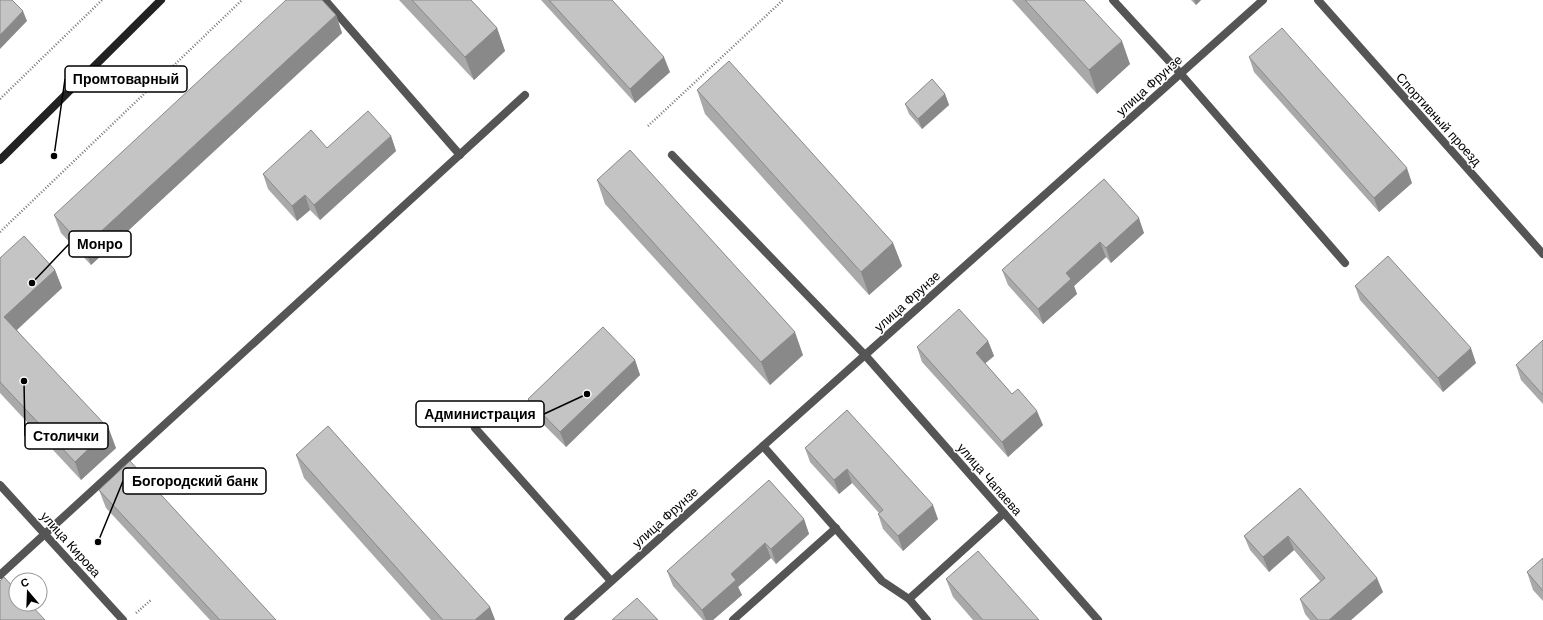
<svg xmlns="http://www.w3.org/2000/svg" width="1543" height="620" font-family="Arial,sans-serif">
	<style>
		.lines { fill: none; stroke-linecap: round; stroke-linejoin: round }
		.path { stroke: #777; stroke-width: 2.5; stroke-dasharray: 1 2; stroke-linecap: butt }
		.service { stroke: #555; stroke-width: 8 }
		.minor { stroke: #555; stroke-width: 8 }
		.tertiary { stroke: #555; stroke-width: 8 }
		.secondary { stroke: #222; stroke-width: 8 }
		.wall { fill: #a9a9a9 }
		.shaded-wall { fill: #898989 }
		.building { fill: #c4c4c4; stroke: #898989 }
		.labels { text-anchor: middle; stroke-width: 3; stroke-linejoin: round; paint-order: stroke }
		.street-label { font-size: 13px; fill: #000; stroke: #fff }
		.leader { fill: none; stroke: #000; stroke-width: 1.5 }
		.callout-dot { fill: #000; stroke: #fff; stroke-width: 1.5 }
		.callout { fill: #fff; stroke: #000; stroke-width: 1.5 }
		.callout-label { font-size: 14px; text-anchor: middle; font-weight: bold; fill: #000 }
	</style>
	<rect width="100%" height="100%" fill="#fff"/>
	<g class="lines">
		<g class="path">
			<polyline points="0,99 102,0"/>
			<polyline points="648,126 783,0"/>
			<polyline points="0,232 242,0"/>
			<polyline points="136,613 151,600"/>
		</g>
		<g class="service">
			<polyline points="325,0 460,155"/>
			<polyline points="1113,0 1180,73 1345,263"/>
			<polyline points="672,155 865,355"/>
			<polyline points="475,428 611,581"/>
			<polyline points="763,446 882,581 909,599 927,620"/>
			<polyline points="0,575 525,95"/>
			<polyline points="909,599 1004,513"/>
			<polyline points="733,620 836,528"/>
		</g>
		<g class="minor">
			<polyline points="1318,0 1543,254"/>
			<polyline points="865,355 1098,620"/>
			<polyline points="568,620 1263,0"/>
		</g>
		<polyline class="tertiary" points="0,485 123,620"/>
		<polyline class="secondary" points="0,160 161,0"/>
	</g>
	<g class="wall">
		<polygon points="399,0 471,0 497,28 505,51 474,80"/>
		<polygon points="541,0 612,0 670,72 635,103"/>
		<polygon points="1012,0 1084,0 1130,64 1097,94"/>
		<polygon points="1191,0 1201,0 1196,5"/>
		<polygon points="336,15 342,33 91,265 61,233 54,215"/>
		<polygon points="1249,57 1412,183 1379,212 1254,72"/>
		<polygon points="697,90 893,243 902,266 869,295 705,114"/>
		<polygon points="945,94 949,105 922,129 909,114 905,104"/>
		<polygon points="391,136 396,151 320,220 310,210 297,221 268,189 263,174 327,148"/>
		<polygon points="1104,179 1144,233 1111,263 1106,257 1074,286 1077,294 1043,324 1008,285 1002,270"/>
		<polygon points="597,180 803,355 770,385 605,204"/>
		<polygon points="0,258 55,270 62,288 17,330 116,448 81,480 0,393"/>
		<polygon points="1355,286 1476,363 1443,392 1360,300"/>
		<polygon points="1543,340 1543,404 1521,380 1516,365"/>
		<polygon points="988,341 994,356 985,363 1012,394 1043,425 1008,457 922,362 917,347"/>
		<polygon points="635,360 640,375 566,447 533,414 528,399"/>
		<polygon points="847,410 938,519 903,551 883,529 878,514 879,513 852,483 839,494 810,462 805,448"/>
		<polygon points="296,455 490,607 495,620 431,620 304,478"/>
		<polygon points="1300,488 1383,592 1351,620 1310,620 1305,614 1300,599 1320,581 1294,550 1269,572 1250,550 1244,536"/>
		<polygon points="99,490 276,620 210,620 106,508"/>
		<polygon points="804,519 809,534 776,564 771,558 738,587 742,595 713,620 703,620 673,586 667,571"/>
		<polygon points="1543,558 1543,601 1533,590 1527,572"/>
		<polygon points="946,579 1039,620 973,620 953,597"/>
	</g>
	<g class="shaded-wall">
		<polygon points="1194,0 1201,0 1196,5"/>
		<polygon points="23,11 27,21 0,49 0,35"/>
		<polygon points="336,15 342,33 91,265 84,247"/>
		<polygon points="497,28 505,51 474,80 465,57"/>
		<polygon points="1122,41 1130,64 1097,94 1089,70"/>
		<polygon points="664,57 670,72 635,103 630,89"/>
		<polygon points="945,94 949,105 922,129 918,119"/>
		<polygon points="391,136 396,151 320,220 314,205"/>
		<polygon points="1407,168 1412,183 1379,212 1374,198"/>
		<polygon points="305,195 310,210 297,221 292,206"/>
		<polygon points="1139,218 1144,233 1111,263 1106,248"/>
		<polygon points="1100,242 1106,257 1074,286 1077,294 1043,324 1038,309 1066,273"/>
		<polygon points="893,243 902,266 869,295 861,272"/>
		<polygon points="55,270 62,288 11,335 4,317"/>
		<polygon points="795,332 803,355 770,385 761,362"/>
		<polygon points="988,341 994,356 981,367 976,353"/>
		<polygon points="1471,348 1476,363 1443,392 1438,378"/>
		<polygon points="635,360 640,375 566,447 560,432"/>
		<polygon points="1037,411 1043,425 1008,457 1002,442"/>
		<polygon points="109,429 116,448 81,480 75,462"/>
		<polygon points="847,469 852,483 839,494 834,480"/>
		<polygon points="933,505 938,519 903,551 898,536"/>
		<polygon points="804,519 809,534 776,564 771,549"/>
		<polygon points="1288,536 1294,550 1269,572 1263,557"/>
		<polygon points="765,543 771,558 738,587 742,595 713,620 706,620 702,610 731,574"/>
		<polygon points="1377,578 1383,592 1351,620 1329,620"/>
		<polygon points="490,607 495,620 475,620"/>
	</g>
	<g class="building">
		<polygon points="0,0 12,0 23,11 0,35"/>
		<polygon points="286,0 322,0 336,15 84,247 54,215"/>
		<polygon points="412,0 471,0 497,28 465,57"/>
		<polygon points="549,0 612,0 664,57 630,89"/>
		<polygon points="1025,0 1084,0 1122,41 1089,70"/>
		<polygon points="1282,28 1407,168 1374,198 1249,57"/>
		<polygon points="729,61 893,243 861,272 697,90"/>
		<polygon points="932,79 945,94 918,119 905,104"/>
		<polygon points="368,111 391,136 314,205 305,195 292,206 263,174 311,130 327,148"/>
		<polygon points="630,150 795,332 761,362 597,180"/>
		<polygon points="1104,179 1139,218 1106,248 1100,242 1066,273 1071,279 1038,309 1002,270"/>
		<polygon points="24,236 55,270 4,317 109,429 75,462 0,382 0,258"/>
		<polygon points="1388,256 1471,348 1438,378 1355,286"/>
		<polygon points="959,309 988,341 976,353 1012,394 1018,389 1037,411 1002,442 917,347"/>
		<polygon points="603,327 635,360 560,432 528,399"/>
		<polygon points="1543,340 1543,395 1516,365"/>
		<polygon points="847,410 933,505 898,536 878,514 883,510 847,469 834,480 805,448"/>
		<polygon points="328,426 490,607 475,620 443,620 296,455"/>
		<polygon points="130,461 276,620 220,620 99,490"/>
		<polygon points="769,480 804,519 771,549 765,543 731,574 736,580 702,610 667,571"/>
		<polygon points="1300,488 1377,578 1329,620 1318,620 1300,599 1325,578 1288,536 1263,557 1244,536"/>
		<polygon points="978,551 1039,620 983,620 946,579"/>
		<polygon points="1543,558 1543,591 1527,572"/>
		<polygon points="4,577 16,590 16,604 30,604 45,620 0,620 0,581"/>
		<polygon points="637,598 658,620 612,620"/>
	</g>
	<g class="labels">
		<g class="street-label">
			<text transform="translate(1149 85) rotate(-42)" y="5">улица Фрунзе</text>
			<text transform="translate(1439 119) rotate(48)" y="5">Спортивный проезд</text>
			<text transform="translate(907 301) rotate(-42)" y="5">улица Фрунзе</text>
			<text transform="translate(990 479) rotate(49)" y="5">улица Чапаева</text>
			<text transform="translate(665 517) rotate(-42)" y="5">улица Фрунзе</text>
			<text transform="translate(71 544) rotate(48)" y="5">улица Кирова</text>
		</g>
	</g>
	<path class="leader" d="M54 156L65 79M32 283L69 244M587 394L544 414M24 381L25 436M98 542L123 481"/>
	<g class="callout-dot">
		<circle cx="54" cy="156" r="4"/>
		<circle cx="32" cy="283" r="4"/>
		<circle cx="587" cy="394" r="4"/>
		<circle cx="24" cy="381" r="4"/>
		<circle cx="98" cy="542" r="4"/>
	</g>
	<g class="callout">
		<rect x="65" y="66" width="122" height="26" rx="4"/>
		<rect x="69" y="231" width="62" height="26" rx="4"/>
		<rect x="416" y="401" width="128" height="26" rx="4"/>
		<rect x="25" y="423" width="83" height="26" rx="4"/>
		<rect x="123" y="468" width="143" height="26" rx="4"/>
	</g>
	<g class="callout-label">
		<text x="126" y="84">Промтоварный</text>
		<text x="100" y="249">Монро</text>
		<text x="480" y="419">Администрация</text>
		<text x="66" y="441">Столички</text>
		<text x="195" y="486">Богородский банк</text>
	</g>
	<g transform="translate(28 592) rotate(341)"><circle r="19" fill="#ffffff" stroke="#999999"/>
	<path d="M0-3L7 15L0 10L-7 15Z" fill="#000000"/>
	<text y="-6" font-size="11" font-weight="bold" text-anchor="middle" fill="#000000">С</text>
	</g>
</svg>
